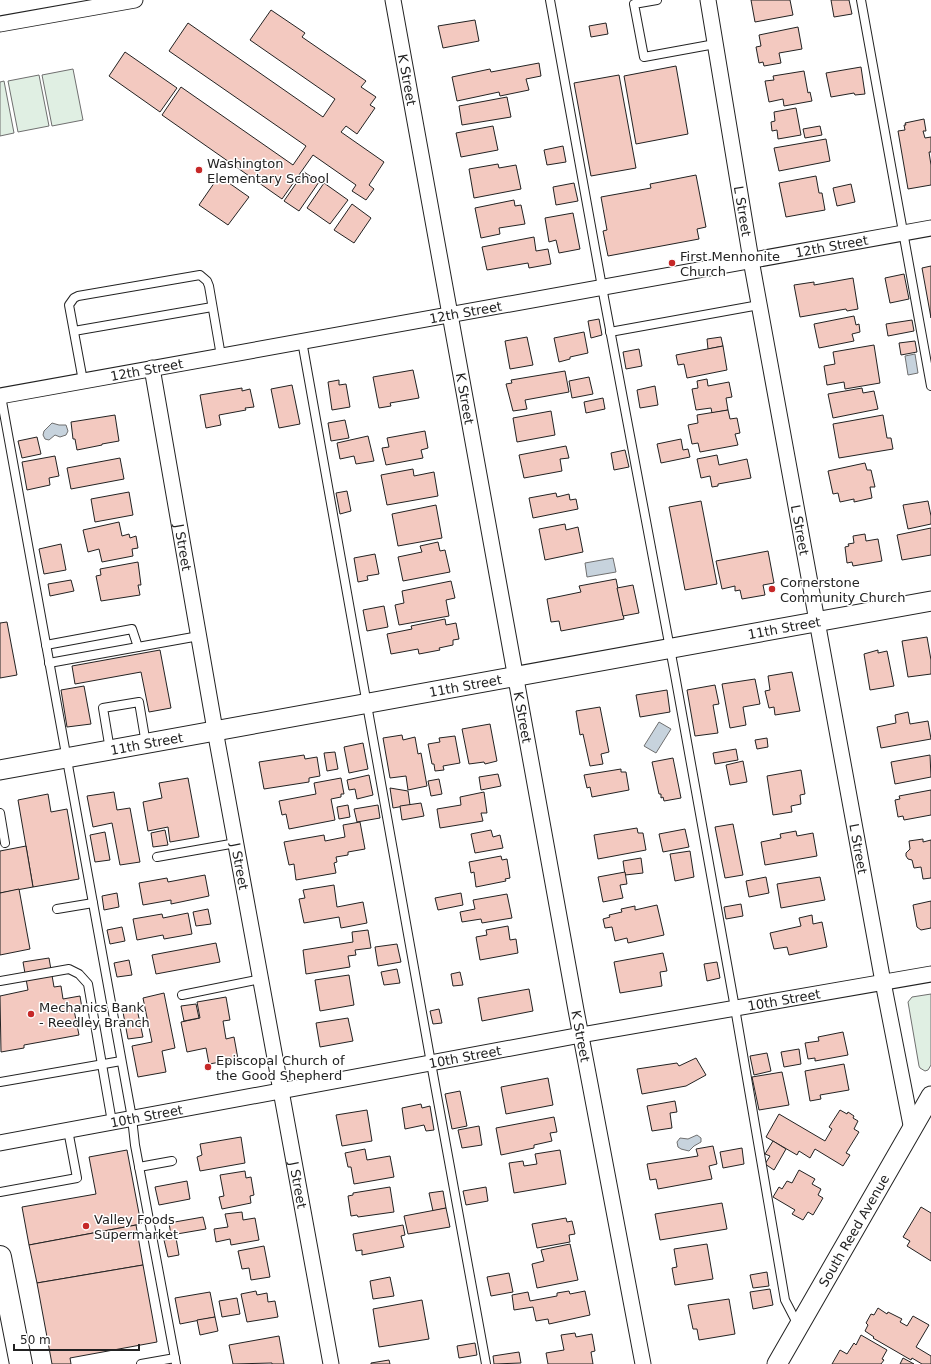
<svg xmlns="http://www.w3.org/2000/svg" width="931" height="1364" font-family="'DejaVu Sans',sans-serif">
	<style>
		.green { fill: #e0efe3; stroke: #6f6f6f }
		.water { fill: #c7d3dd; stroke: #6f6f6f }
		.building { fill: #f3c9c0; stroke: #222 }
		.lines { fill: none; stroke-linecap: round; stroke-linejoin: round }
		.service-casing { stroke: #222; stroke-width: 10 }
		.minor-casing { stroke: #222; stroke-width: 17 }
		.tertiary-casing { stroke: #222; stroke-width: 21 }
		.primary-casing { stroke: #222; stroke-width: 24 }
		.service { stroke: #fff; stroke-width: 8 }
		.minor { stroke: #fff; stroke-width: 15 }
		.tertiary { stroke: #fff; stroke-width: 19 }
		.primary { stroke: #fff; stroke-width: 22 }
		.poi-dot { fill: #c62828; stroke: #fff; stroke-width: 1.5 }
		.labels { text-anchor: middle; stroke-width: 3; stroke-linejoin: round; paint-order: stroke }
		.street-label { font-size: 13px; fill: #222; stroke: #fff }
		.poi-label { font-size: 13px; fill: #222; stroke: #fff; text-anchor: start }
	</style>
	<rect width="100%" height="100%" fill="#fff"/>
	<g class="green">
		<polygon points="73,69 83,120 52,126 42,75"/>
		<polygon points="39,75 49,126 18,132 8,81"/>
		<polygon points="4,81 14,133 0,136 0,82"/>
		<polygon points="931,994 931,1065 928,1070 925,1071 920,1068 919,1066 908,1002 912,997"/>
	</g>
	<g class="water">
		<polygon points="915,354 918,373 908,375 905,356"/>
		<polygon points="52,423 59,425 66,425 68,431 66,435 60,437 55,435 49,440 45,439 43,435 44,431"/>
		<polygon points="613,558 616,572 587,577 585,563"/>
		<polygon points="659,722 671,729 656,753 644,746"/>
		<polygon points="697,1135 701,1138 701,1142 694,1146 689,1151 681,1149 678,1147 677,1142 680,1138 688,1139"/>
	</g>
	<g class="building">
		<polygon points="751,0 790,0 793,15 755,22"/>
		<polygon points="831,0 849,0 852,14 834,17"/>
		<polygon points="271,10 305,33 302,37 366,81 361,87 376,97 370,105 375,108 357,134 346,126 341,132 384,162 369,185 374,189 366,200 352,191 356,185 313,155 282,199 162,115 181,87 293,165 306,146 169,51 188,23 323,117 335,99 250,40"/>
		<polygon points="475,20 479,41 443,48 438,26"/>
		<polygon points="606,23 608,34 591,37 589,26"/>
		<polygon points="798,27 802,49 779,53 781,63 764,66 763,62 759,63 756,47 761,46 759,35"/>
		<polygon points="125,52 177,88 160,112 109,76"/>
		<polygon points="539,63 541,76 526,79 529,90 500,96 499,92 457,101 452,77 490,69 491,72"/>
		<polygon points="676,66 688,134 636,144 624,76"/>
		<polygon points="861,67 865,94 855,95 854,93 831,97 826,73"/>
		<polygon points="804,71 808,93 810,92 812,101 784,106 783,99 769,102 765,81 774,80 773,76"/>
		<polygon points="619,75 636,168 591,176 574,83"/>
		<polygon points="507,97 511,117 462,125 459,106"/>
		<polygon points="796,108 801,135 778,139 777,130 772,131 771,122 775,121 774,112"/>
		<polygon points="924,119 926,131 923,131 925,138 931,137 931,152 929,152 931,165 931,185 908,189 898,131 905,130 904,125 906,125 905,123"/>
		<polygon points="493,126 498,150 461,157 456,133"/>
		<polygon points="820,126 822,135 805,138 803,129"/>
		<polygon points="826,139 830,161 779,171 774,148"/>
		<polygon points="563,146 566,162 547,165 544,150"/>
		<polygon points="498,164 499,168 516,165 521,189 474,198 469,169"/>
		<polygon points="304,172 319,182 299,211 284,201"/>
		<polygon points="696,175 706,227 697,229 699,239 608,256 603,231 607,230 601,197 651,188 650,184"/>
		<polygon points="219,176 249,197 228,225 199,205"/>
		<polygon points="816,176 819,193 822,193 825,210 786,217 779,183"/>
		<polygon points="324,183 348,200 330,224 307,208"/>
		<polygon points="574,183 578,201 556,205 553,187"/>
		<polygon points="851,184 855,202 837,206 833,188"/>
		<polygon points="514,200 515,206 521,205 525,224 499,228 500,234 481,238 475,208"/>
		<polygon points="352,204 371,218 354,243 334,230"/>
		<polygon points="573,213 580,249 559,253 556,240 549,242 545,218"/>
		<polygon points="534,237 536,251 548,249 551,264 529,268 528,263 487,270 482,247"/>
		<polygon points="931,266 931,318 922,268"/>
		<polygon points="904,274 909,299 890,303 885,278"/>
		<polygon points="853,278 858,309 847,311 846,309 800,317 794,285 814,282 814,285"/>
		<polygon points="854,316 856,325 859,324 860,332 852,334 854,341 819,348 814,324"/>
		<polygon points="599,319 602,335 591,338 588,321"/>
		<polygon points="912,320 914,331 888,336 886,324"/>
		<polygon points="584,332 588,353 570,357 570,359 559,362 554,338"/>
		<polygon points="527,337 533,365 510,369 505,341"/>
		<polygon points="721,337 723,346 708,349 707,339"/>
		<polygon points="915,341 917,352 901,355 899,343"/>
		<polygon points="874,345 880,383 845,389 844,382 827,385 824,366 835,364 833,352"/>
		<polygon points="723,346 727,370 687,378 684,364 678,365 676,355"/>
		<polygon points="639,349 642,366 626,369 623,352"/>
		<polygon points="413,370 419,398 390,403 391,406 379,408 373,377"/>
		<polygon points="565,371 569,392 525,400 527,409 513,411 506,384 512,383 511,380"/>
		<polygon points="589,377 593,394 572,398 569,381"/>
		<polygon points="707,379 708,386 729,382 732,397 726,398 728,410 712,413 711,408 696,410 692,389 698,388 697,381"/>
		<polygon points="339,380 339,385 346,384 350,407 332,410 328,382"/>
		<polygon points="292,385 300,424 279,428 271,389"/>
		<polygon points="655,386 658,405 640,408 637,390"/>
		<polygon points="242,388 242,391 250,389 254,407 245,408 246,410 219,415 221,425 206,428 200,395"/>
		<polygon points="862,388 863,393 874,391 878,409 833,418 828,394"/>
		<polygon points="603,398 605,409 586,413 584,402"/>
		<polygon points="728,410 730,419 737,418 740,433 735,434 738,445 700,452 698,443 692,444 688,425 698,423 697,415"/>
		<polygon points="551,411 555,435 517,442 513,418"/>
		<polygon points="115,415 119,441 102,444 102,445 77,450 75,439 73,439 71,422"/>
		<polygon points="883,415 887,438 891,438 893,449 839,458 833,424"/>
		<polygon points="345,420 349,438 331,441 328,423"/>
		<polygon points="425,431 428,448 421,450 423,458 386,465 382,448 389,447 387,438"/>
		<polygon points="368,436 374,461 356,464 354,456 340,459 337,443"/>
		<polygon points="37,437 41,454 22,458 18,441"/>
		<polygon points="681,439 683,450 688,449 690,457 661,463 657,444"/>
		<polygon points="566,446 569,458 560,459 562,471 524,478 519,455"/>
		<polygon points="625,450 629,467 614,470 611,453"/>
		<polygon points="717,455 719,465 747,459 751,478 718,484 718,486 712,487 710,476 701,478 697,459"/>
		<polygon points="55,456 59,476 49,478 50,485 27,490 22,462"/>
		<polygon points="120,458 124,479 71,489 67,468"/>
		<polygon points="865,463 867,470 871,470 875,487 870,487 872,498 854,502 854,499 840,502 838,493 833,494 828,471"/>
		<polygon points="413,469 414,476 434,472 438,496 387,505 381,475"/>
		<polygon points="347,491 351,511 340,514 336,493"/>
		<polygon points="129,492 133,515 95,522 91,499"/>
		<polygon points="556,493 557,497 569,494 570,500 576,499 578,509 533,518 529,498"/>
		<polygon points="701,501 717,584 685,590 669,507"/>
		<polygon points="928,501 931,516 931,524 908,529 903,505"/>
		<polygon points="436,505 442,538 398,546 392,514"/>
		<polygon points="119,522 122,536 129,534 130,538 136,536 138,548 132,549 133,556 102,562 99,549 88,552 83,530"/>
		<polygon points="565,524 566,530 578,527 583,552 545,560 539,529"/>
		<polygon points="931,528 931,555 902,560 897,535"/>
		<polygon points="865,534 866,541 878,539 882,561 853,566 852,562 847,563 845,547 849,546 848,544 854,543 853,536"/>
		<polygon points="438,542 440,551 445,550 450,572 403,581 398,557 422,552 420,546"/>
		<polygon points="61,544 66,570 44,574 39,549"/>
		<polygon points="768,551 774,583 763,585 765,595 742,599 740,590 735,591 735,586 722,589 716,561"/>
		<polygon points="375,554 379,574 367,576 368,580 358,582 354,558"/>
		<polygon points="138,562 141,585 138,585 140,595 101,601 96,576 101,575 100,569"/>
		<polygon points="616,579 624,619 561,631 559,621 551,622 547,599 581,592 579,586"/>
		<polygon points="71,580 74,591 50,596 48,584"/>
		<polygon points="451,581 455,598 446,600 449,616 399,625 395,605 404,603 402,591"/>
		<polygon points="633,585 639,613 623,616 617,588"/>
		<polygon points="384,606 388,627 367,631 363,610"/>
		<polygon points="445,619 446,625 456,623 459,639 453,640 453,645 439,648 440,650 419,654 418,649 391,654 387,634 412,629 411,626"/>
		<polygon points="7,622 17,675 0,678 0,623"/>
		<polygon points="927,637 931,660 931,674 908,677 902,641"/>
		<polygon points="160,650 171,708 149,712 141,672 75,684 72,666"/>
		<polygon points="878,650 878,653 887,651 894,686 870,690 864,654"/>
		<polygon points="792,672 800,711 775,715 774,707 769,708 765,691 770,690 768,676"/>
		<polygon points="755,679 760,704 743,707 746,725 730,728 722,684"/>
		<polygon points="715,685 719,704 713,705 718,733 695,736 687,690"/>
		<polygon points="84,686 91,724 67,727 61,690"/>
		<polygon points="667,690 670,712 640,717 636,695"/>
		<polygon points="600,707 609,752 601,754 603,764 590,766 583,734 580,735 576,711"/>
		<polygon points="908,712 910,724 928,721 931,739 881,748 877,727 896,723 895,715"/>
		<polygon points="490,724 497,761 485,764 484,762 469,764 462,729"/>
		<polygon points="402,735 403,740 415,737 418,754 421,753 427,786 408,790 406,776 390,778 383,738"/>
		<polygon points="455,736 460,763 443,766 444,770 435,771 434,764 432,764 428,744 440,742 439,738"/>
		<polygon points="767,738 768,747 757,749 755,740"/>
		<polygon points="363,743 368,769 349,773 344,747"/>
		<polygon points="736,749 738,760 715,764 713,753"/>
		<polygon points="335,752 338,769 327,771 324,753"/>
		<polygon points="304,755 305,759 317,757 320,776 309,778 309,782 264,789 259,762"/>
		<polygon points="930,755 931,777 895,784 891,762"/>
		<polygon points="673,758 681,798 664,801 663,797 661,798 661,794 659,794 652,762"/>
		<polygon points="743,761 747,782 730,785 726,765"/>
		<polygon points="621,769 621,772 626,772 629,790 592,797 590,787 587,788 584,775"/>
		<polygon points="801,770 805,794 800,795 801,804 791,806 792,812 773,815 767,776"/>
		<polygon points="498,774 501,786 481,790 479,777"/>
		<polygon points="369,775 373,795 357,799 355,789 349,790 347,780"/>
		<polygon points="188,778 199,837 170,842 168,827 148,831 143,802 162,798 159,783"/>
		<polygon points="341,778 344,794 341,794 341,797 331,799 335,820 289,829 286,814 282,815 279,801 316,794 314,783"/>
		<polygon points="439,779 442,794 431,796 428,781"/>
		<polygon points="390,788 408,791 410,805 393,808"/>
		<polygon points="931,790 931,815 904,820 903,816 898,817 895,800 900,799 899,796"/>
		<polygon points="114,792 117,810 130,808 140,862 120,865 112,823 93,827 87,796"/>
		<polygon points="484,792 487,813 481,813 483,821 440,828 437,809 461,805 460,797"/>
		<polygon points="48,794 51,812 67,809 79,879 33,887 18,800"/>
		<polygon points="421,803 424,816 402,820 400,806"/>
		<polygon points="348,805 350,817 339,819 337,807"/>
		<polygon points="378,805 380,818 357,822 354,809"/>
		<polygon points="360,822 365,849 348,852 348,855 336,857 337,862 334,863 336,873 296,880 294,864 289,865 284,842 324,835 325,841 345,837 343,825"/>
		<polygon points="733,824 743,875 725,878 715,827"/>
		<polygon points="637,828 638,833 643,833 646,850 598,859 594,835"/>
		<polygon points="685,829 689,847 663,852 659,834"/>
		<polygon points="165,830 168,845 153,847 151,833"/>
		<polygon points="491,830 493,837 500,835 503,848 475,853 471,834"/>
		<polygon points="796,831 797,836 813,833 817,856 765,865 761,842 781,838 780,834"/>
		<polygon points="105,832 110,860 95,862 90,835"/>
		<polygon points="923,839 923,842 931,840 931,878 923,879 921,867 914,868 912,860 908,859 906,856 906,853 910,849 909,841"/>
		<polygon points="26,846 33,887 0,893 0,851"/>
		<polygon points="690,851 694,877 675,881 670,854"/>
		<polygon points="501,856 502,860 507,859 510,878 505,879 506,881 476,887 474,872 471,873 469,862"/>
		<polygon points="641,858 643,873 625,875 623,861"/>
		<polygon points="625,872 627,884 620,885 623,898 603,902 598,877"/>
		<polygon points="205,875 209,896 171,904 171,900 143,905 139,883 167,878 168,882"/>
		<polygon points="766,877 769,893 749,897 746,881"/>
		<polygon points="820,877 825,900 781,908 777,884"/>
		<polygon points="334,885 337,907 363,902 367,923 341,928 339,917 304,923 299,899 305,898 303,890"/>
		<polygon points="19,889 30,949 0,955 0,893"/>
		<polygon points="117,893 119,907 104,910 102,896"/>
		<polygon points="461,893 463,905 438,910 435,898"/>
		<polygon points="507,894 512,918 482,923 481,919 462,922 460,912 475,909 473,900"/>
		<polygon points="931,901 931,928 921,930 917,927 913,905"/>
		<polygon points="741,904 743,916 726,919 724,907"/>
		<polygon points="657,905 664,935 628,943 627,938 615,941 612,927 605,928 603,919 610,917 609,915 622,912 621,909 635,906 635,910"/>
		<polygon points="208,909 211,924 196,926 193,912"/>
		<polygon points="188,913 192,934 164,939 163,935 137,940 133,919 162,914 163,918"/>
		<polygon points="812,915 813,924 822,922 827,947 789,955 787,947 774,949 770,933 801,926 799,918"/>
		<polygon points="508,926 510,940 516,939 518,953 480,960 476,937 487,935 486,930"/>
		<polygon points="122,927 125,941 110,944 107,930"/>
		<polygon points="368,930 371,948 355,950 356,955 348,956 350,967 306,974 303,950 353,942 352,932"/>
		<polygon points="216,943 220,962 156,974 152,955"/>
		<polygon points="397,944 401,962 378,966 375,947"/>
		<polygon points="663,953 667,971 660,972 662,986 620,993 614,962"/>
		<polygon points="49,958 54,987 61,986 63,999 80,996 82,1008 74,1010 79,1035 24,1045 24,1048 1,1052 0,996 28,990 23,962"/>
		<polygon points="129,960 132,975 117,977 114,963"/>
		<polygon points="717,962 720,978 707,981 704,964"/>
		<polygon points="397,969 400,983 384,985 381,972"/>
		<polygon points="460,972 463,985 453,986 451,974"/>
		<polygon points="349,975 354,1005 320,1011 315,980"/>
		<polygon points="529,989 533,1011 482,1021 478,998"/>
		<polygon points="164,993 175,1048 162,1051 166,1072 138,1077 132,1046 152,1042 143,998"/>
		<polygon points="226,997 230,1020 223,1021 226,1039 234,1037 238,1059 209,1064 206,1048 187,1052 181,1022 200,1018 197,1002"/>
		<polygon points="196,1004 199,1018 184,1021 181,1006"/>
		<polygon points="137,1009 143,1037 128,1039 123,1012"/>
		<polygon points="439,1009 442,1023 433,1024 430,1011"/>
		<polygon points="348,1018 353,1041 320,1047 316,1023"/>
		<polygon points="843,1032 848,1055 815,1061 815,1058 808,1059 805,1043 819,1041 818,1037"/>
		<polygon points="799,1049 801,1064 784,1067 781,1052"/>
		<polygon points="767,1053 771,1071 754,1075 750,1056"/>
		<polygon points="696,1058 706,1075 686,1086 642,1094 637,1069 677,1063 679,1066"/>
		<polygon points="844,1064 849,1090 820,1095 821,1099 810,1101 805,1071"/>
		<polygon points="782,1072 789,1105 759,1110 752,1077"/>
		<polygon points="548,1078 553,1105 506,1114 501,1087"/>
		<polygon points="460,1091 467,1126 452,1129 445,1094"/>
		<polygon points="675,1101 677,1112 670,1113 672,1128 652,1131 647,1106"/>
		<polygon points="421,1104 422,1108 430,1106 434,1130 426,1131 424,1125 405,1129 402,1108"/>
		<polygon points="367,1110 372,1141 342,1146 336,1115"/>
		<polygon points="840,1110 847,1114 848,1112 854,1116 853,1118 858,1121 854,1129 859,1132 846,1153 850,1155 843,1166 815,1149 810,1158 799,1151 797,1155 766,1137 779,1114 825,1141 832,1129 829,1127"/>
		<polygon points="554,1117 557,1132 550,1133 552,1141 534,1145 534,1148 501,1155 496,1128"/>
		<polygon points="479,1126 482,1145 462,1148 458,1130"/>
		<polygon points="241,1137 245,1163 200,1171 197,1157 202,1155 200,1144"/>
		<polygon points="773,1141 786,1149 774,1170 765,1164 770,1156 765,1154"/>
		<polygon points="713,1146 717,1164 709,1166 712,1179 658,1189 656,1179 650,1180 647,1164 698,1156 696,1149"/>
		<polygon points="742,1148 744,1164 723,1168 720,1152"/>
		<polygon points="365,1149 367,1160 390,1156 394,1177 354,1184 351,1167 348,1167 345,1153"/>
		<polygon points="127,1150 141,1224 29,1245 22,1207 96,1194 89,1157"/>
		<polygon points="560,1150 566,1184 514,1193 509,1163 523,1161 524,1166 537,1164 535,1154"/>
		<polygon points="799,1170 815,1179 812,1184 821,1189 818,1195 823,1198 813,1215 808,1212 803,1220 792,1214 795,1210 773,1197 779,1187 782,1189 787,1181 792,1183"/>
		<polygon points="245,1171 246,1178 251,1177 254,1195 250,1196 251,1203 222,1209 219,1197 224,1196 220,1175"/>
		<polygon points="187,1181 190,1199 159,1205 155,1187"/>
		<polygon points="390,1187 394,1212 358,1217 357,1215 351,1216 348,1196 353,1195 353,1193"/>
		<polygon points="486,1187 488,1201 466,1205 463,1191"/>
		<polygon points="443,1191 446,1208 433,1211 429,1193"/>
		<polygon points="722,1203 727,1229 660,1240 655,1214"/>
		<polygon points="921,1207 931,1213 931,1261 907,1246 910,1241 903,1237"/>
		<polygon points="446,1208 450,1227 408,1234 404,1216"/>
		<polygon points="242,1212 243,1220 255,1218 259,1240 231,1245 230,1239 216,1242 214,1229 228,1227 225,1214"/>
		<polygon points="203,1217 206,1229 171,1235 169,1223"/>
		<polygon points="566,1218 567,1222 572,1221 575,1234 569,1235 570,1242 537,1248 532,1224"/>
		<polygon points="136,1225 143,1265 37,1283 29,1245"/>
		<polygon points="403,1225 405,1235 401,1236 404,1247 362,1255 362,1250 356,1251 353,1234"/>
		<polygon points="176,1238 179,1255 168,1257 164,1240"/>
		<polygon points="570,1244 578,1280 537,1288 532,1264 544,1261 541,1250"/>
		<polygon points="707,1244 713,1279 675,1285 672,1268 677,1267 674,1249"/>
		<polygon points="264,1246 270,1277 251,1280 249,1268 242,1269 238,1251"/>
		<polygon points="143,1265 157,1342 70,1358 71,1364 52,1364 37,1283"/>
		<polygon points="767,1272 769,1286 753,1288 750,1275"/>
		<polygon points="509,1273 513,1292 491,1296 487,1277"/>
		<polygon points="390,1277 394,1296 373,1299 370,1281"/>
		<polygon points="770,1289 773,1305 753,1309 750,1292"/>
		<polygon points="256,1291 257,1295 267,1293 268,1302 275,1301 278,1317 247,1322 241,1294"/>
		<polygon points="569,1291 570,1294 585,1291 590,1315 549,1324 548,1319 536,1321 533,1307 514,1310 512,1295 528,1292 530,1301 557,1296 557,1293"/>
		<polygon points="210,1292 215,1317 180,1324 175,1298"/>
		<polygon points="237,1298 240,1314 222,1317 219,1301"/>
		<polygon points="729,1299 735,1334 699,1340 697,1329 693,1329 688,1305"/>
		<polygon points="422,1300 429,1339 379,1347 373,1309"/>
		<polygon points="878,1308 887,1314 888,1312 902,1319 900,1322 907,1326 913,1316 929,1325 916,1347 931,1356 931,1364 922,1364 912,1358 911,1360 873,1338 874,1337 865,1331 868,1325 866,1323 871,1314 874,1315"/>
		<polygon points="215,1317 218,1331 200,1335 197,1320"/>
		<polygon points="575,1333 576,1337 592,1334 595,1351 591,1352 593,1364 548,1364 546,1353 564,1350 561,1335"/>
		<polygon points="861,1335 887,1350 882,1359 884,1360 881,1364 832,1364 840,1350 847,1354 854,1343 856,1345"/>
		<polygon points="279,1336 284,1364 272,1364 272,1363 233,1364 229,1345"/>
		<polygon points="475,1343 477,1355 459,1358 457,1346"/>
		<polygon points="519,1352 521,1363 494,1364 493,1356"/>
		<polygon points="903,1358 914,1364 900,1364"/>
		<polygon points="389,1360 390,1364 371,1364 371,1363"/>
	</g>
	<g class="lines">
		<g class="service-casing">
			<g id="service">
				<polyline points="550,0 602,287 675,675 735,1008 785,1300 798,1325"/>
				<polyline points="657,0 634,4 644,57 715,44"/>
				<polyline points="861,0 931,386"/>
				<polyline points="74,331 212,307"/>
				<polyline points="610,332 759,305"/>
				<polyline points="302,341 431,1063 486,1364"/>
				<polyline points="83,381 69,305 74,298 78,296 200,275 207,281 209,286 221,356"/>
				<polyline points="1,396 132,1118 135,1145 176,1364"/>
				<polyline points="46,645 132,629 138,647"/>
				<polyline points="49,663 199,636"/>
				<polyline points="110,750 103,708 139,702 146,744"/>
				<polyline points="0,813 5,843"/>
				<polyline points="157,857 236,843"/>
				<polyline points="57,909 93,903"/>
				<polyline points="0,981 69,969 79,974 88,984 112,1122"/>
				<polyline points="182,995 261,979"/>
				<polyline points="0,1082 121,1061"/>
				<polyline points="139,1167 172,1161"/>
				<polyline points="0,1192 77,1178 68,1130"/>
				<polyline points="141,1364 175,1358"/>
			</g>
		</g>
		<g class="minor-casing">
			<g id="minor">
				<path id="s1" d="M393 0 576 1010 643 1364"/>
				<path id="s2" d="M708 0 751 260 883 982 912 1130"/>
				<polyline points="0,24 135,0"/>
				<path id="s3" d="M152 368 215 730 331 1364"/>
				<path id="s4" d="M0 396 931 228"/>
				<path id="s5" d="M0 1143 581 1035 931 974"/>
			</g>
		</g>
		<g class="tertiary-casing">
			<g id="tertiary">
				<path id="s6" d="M0 770 931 601"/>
				<path id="s7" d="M777 1364 931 1096"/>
			</g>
		</g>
		<g class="primary-casing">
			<polyline id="primary" points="0,1257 21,1364"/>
		</g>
		<use href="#service" class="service"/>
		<use href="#minor" class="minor"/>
		<use href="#tertiary" class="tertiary"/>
		<use href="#primary" class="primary"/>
	</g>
	<g class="poi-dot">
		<circle cx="199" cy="170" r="4"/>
		<circle cx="672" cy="263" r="4"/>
		<circle cx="772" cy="589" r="4"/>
		<circle cx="31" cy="1014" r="4"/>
		<circle cx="208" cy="1067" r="4"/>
		<circle cx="86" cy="1226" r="4"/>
	</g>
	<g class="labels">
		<g class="street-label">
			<text dy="5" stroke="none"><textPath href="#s1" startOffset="81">K Street</textPath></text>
			<text dy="5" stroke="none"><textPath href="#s2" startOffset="214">L Street</textPath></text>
			<text dy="5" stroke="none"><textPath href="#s4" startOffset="845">12th Street</textPath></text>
			<text dy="5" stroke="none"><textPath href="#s4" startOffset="473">12th Street</textPath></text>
			<text dy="5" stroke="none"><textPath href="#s4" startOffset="149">12th Street</textPath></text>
			<text dy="5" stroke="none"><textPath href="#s1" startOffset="405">K Street</textPath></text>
			<text dy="5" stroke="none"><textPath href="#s2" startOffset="538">L Street</textPath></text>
			<text dy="5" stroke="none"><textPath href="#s3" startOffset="182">J Street</textPath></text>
			<text dy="5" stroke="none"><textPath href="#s6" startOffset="797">11th Street</textPath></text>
			<text dy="5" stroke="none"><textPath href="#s6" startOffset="473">11th Street</textPath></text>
			<text dy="5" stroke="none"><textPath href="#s1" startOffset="729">K Street</textPath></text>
			<text dy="5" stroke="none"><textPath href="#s6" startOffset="149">11th Street</textPath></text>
			<text dy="5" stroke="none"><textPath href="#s2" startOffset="862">L Street</textPath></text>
			<text dy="5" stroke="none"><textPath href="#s3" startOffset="506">J Street</textPath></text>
			<text dy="5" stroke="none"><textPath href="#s5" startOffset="797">10th Street</textPath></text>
			<text dy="5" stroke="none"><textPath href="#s1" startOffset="1053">K Street</textPath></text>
			<text dy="5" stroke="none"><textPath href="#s5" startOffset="473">10th Street</textPath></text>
			<text dy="5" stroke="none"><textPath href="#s5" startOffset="149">10th Street</textPath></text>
			<text dy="5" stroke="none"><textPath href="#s3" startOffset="830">J Street</textPath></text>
			<text dy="5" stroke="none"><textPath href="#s7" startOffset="154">South Reed Avenue</textPath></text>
		</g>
		<g class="poi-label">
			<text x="207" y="168">Washington<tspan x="207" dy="15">Elementary School</tspan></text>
			<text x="680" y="261">First Mennonite<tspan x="680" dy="15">Church</tspan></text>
			<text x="780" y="587">Cornerstone<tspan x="780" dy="15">Community Church</tspan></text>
			<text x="39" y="1012">Mechanics Bank<tspan x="39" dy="15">- Reedley Branch</tspan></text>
			<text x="216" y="1065">Episcopal Church of<tspan x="216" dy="15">the Good Shepherd</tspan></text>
			<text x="94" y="1224">Valley Foods<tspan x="94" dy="15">Supermarket</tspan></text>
		</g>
	</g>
	<path d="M14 1344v6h125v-6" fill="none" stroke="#222222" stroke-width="2"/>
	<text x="20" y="1344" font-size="12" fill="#222222" stroke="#ffffff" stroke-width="3" paint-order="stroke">50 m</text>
</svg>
